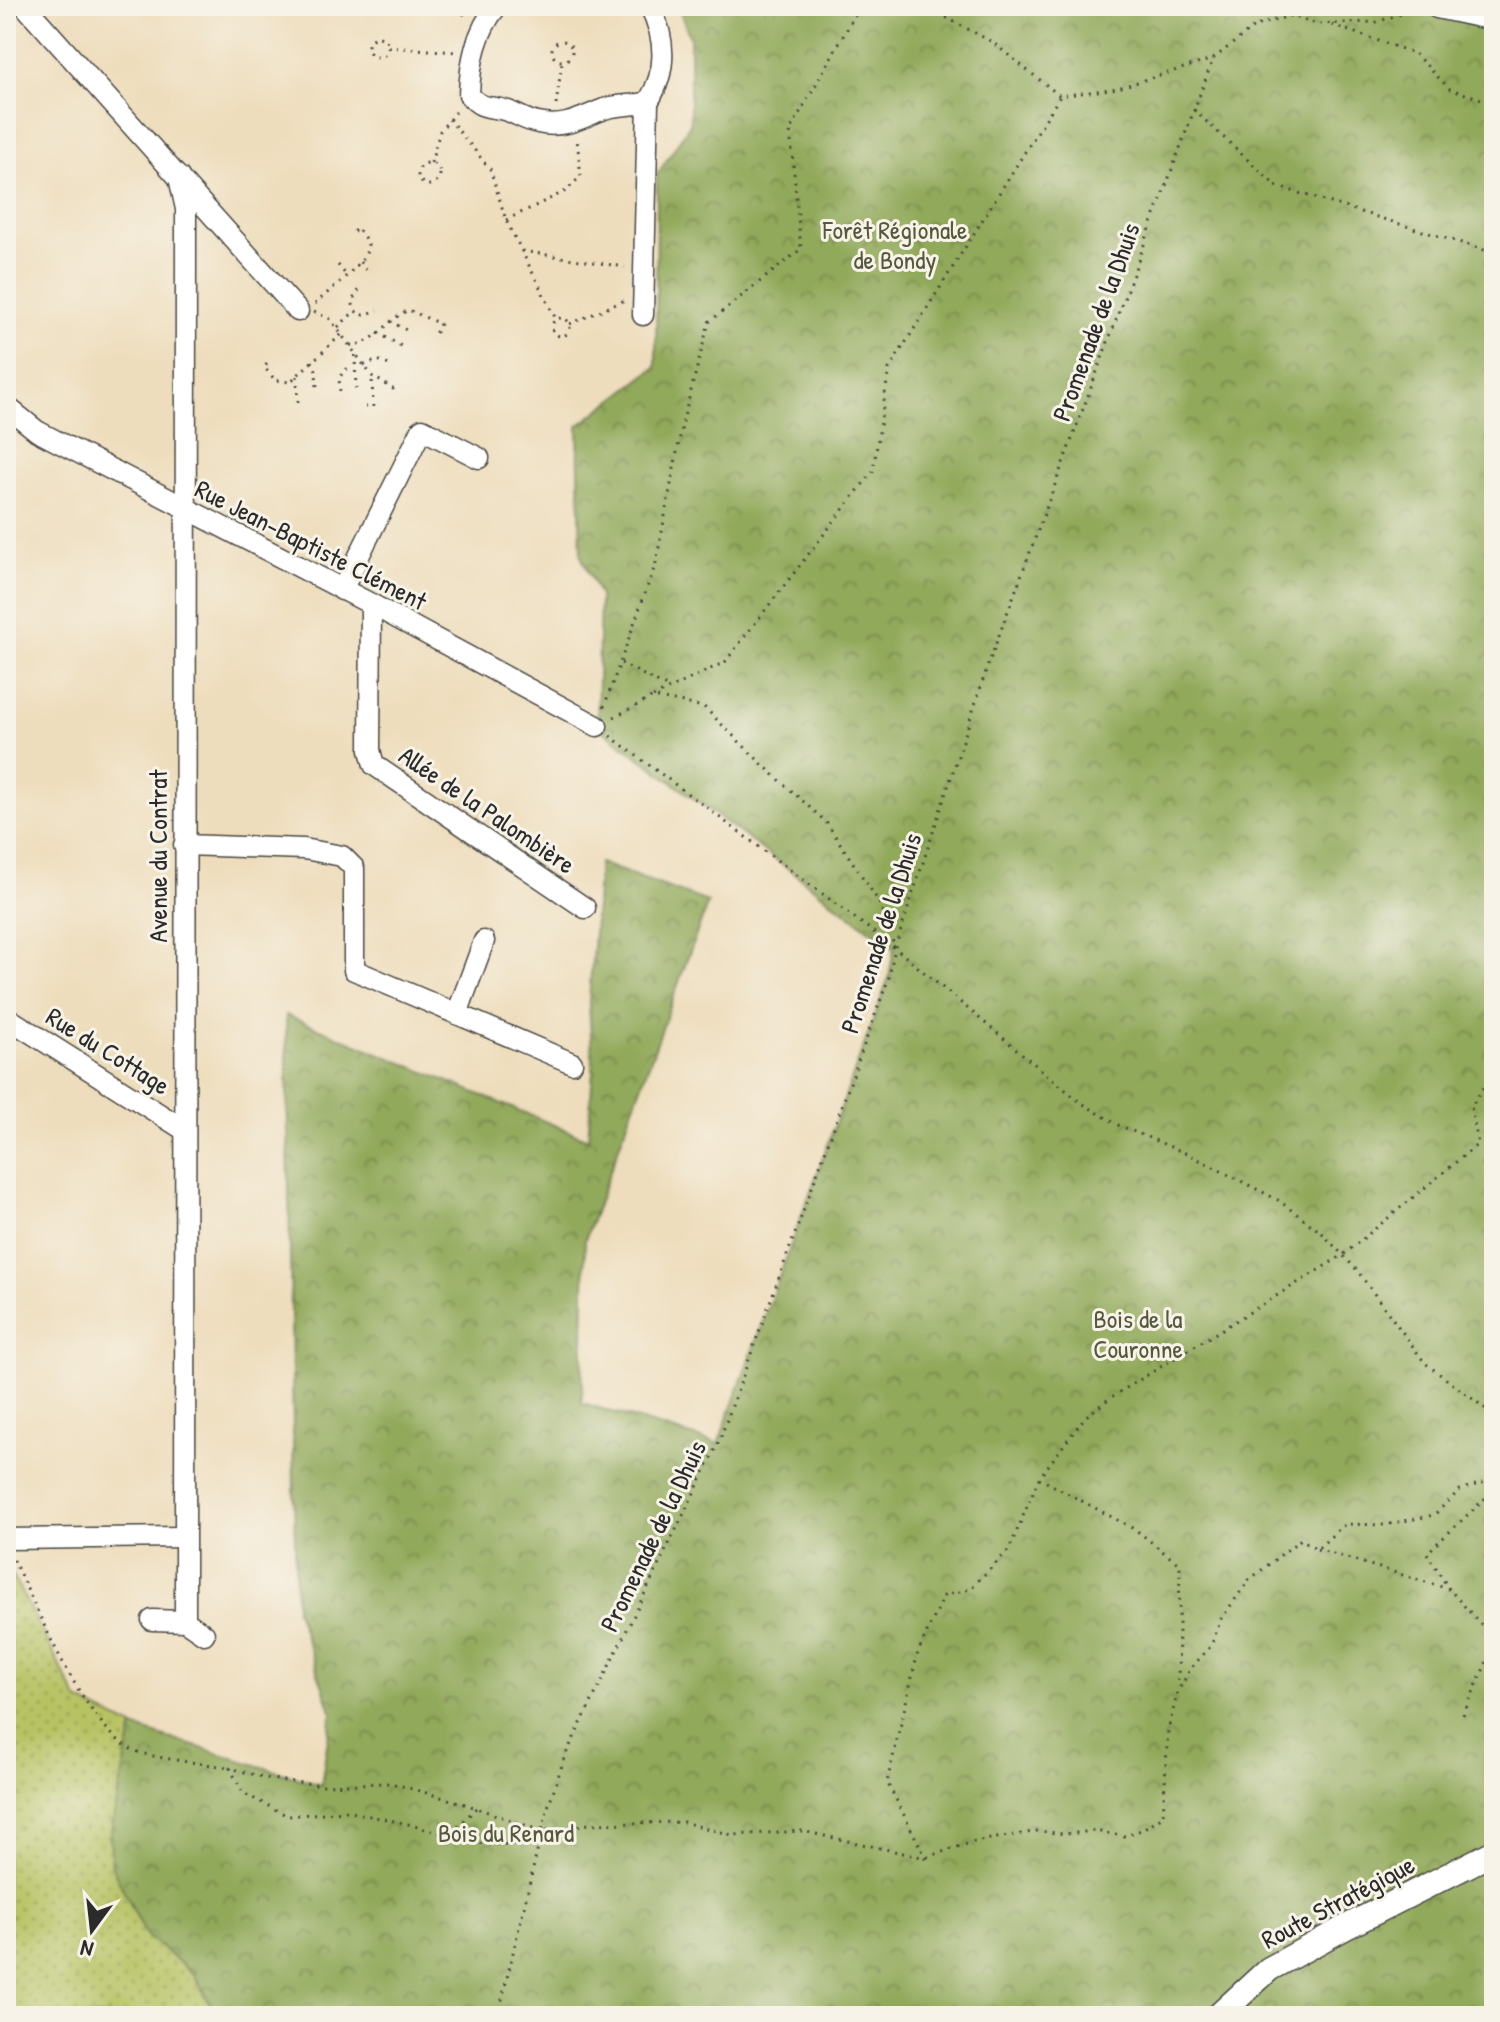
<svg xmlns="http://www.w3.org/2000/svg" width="1500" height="2022" font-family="'Patrick Hand',sans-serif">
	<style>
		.grass { fill: url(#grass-dots); stroke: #717748; stroke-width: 2 }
		.forest { fill: url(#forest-crowns); stroke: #5e6a42; stroke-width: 2 }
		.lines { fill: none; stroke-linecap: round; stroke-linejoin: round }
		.minor-casing { stroke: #484641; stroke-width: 23 }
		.tertiary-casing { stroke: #484641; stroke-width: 27 }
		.path { stroke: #484641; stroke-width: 3; stroke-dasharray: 2 6; stroke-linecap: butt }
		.minor { stroke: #fff; stroke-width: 20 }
		.tertiary { stroke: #fff; stroke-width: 24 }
		.labels { text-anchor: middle; stroke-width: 6; stroke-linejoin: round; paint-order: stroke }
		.park-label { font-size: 26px; fill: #55593c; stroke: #f7f3e8 }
		.street-label { font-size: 26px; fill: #2b2b2b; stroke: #f7f3e8 }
	</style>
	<defs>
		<pattern id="grass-dots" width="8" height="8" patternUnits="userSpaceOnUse" patternTransform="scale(2)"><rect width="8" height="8" fill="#b7c364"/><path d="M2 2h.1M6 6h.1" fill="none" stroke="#959f53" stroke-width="1.8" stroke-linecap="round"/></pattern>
		<pattern id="forest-crowns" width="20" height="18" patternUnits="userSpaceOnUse" patternTransform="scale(2)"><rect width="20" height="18" fill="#91a95a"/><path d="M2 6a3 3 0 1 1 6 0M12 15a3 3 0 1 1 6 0" fill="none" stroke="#778a4b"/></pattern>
	</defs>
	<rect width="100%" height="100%" fill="#f7f3e8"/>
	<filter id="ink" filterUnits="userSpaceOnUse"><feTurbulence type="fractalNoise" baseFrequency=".0125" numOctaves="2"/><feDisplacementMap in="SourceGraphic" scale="16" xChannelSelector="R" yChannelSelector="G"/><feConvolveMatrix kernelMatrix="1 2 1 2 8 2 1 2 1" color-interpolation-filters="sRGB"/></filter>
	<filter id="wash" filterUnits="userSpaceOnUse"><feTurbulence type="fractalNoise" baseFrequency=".006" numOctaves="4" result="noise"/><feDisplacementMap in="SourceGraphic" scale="32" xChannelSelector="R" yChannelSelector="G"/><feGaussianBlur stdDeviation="1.8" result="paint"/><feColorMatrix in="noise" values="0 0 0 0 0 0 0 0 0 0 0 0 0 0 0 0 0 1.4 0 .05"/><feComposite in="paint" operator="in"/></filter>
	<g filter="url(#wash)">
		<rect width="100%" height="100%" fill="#eeddbc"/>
		<polygon class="grass" points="6,1563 78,1700 133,1727 110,1835 146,1935 194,1974 213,2009 205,2016 6,2016"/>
		<polygon class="forest" points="678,6 1494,6 1494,2016 205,2016 213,2009 194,1974 146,1935 112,1867 110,1835 133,1727 321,1785 332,1713 296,1610 286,1015 588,1139 593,1071 589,1002 599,863 708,902 585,1240 582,1403 718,1444 889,977 894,948 597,726 600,596 581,556 578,426 656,367 657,175 690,124 690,38"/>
	</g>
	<g filter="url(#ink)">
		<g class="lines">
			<g class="minor-casing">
				<g id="minor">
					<polyline points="25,6 298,311"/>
					<path d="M497 6C476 32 470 62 469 95 483 111 490 105 508 111 518 115 527 121 538 123 564 129 581 118 604 109 618 104 634 106 648 102 668 70 666 39 650 6"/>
					<polyline points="179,177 186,209 185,1621"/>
					<polyline points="643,315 648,102"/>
					<polyline points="6,406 37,431 371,604 597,726"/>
					<polyline points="342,590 422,429 479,458"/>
					<polyline points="371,604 370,750 374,765 585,908"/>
					<polyline points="184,845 304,849 342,856 354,868 354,970 572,1063"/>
					<polyline points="457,1014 484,941"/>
					<polyline points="6,1017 183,1129"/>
					<polyline points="6,1539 184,1537"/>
					<polyline points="152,1620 185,1621 204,1634"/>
				</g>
			</g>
			<g class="tertiary-casing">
				<g id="tertiary">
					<polyline points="1437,6 1494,18"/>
					<polyline points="1218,2016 1269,1969 1348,1926 1494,1852"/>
				</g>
			</g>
			<g class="path">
				<polyline points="440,6 470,16"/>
				<polyline points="925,6 992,42 1060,96 1118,88 1213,59"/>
				<polyline points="1332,25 1414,53 1450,89 1494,103"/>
				<circle cx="378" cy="47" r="10"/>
				<circle cx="562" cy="51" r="10"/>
				<polyline points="388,47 457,52"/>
				<polyline points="556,105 562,62"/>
				<polyline points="1194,110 1276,186 1494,253"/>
				<polyline points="449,119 490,169 506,220 556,319"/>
				<polyline points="431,163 440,131 457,110"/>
				<circle cx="429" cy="174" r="11"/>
				<polyline points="506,220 566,191 581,176 577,140"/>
				<polyline points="522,251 625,267"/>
				<polyline points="360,262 367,271"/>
				<polyline points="338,265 346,275"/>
				<polyline points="359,290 352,301 355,311 364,315 378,310"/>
				<path d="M315 304C326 293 370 260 368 245 366 239 361 233 357 228L352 233"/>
				<polyline points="314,312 330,319 372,376 393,389 395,387"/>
				<circle cx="561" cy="327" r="9"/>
				<polyline points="390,321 410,332"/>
				<polyline points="570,324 625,300"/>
				<polyline points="338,327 355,311"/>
				<polyline points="378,333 403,347"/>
				<path d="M350 345C376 346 387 318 409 310L440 324 435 334"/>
				<polyline points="355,355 356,391"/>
				<polyline points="312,361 316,370 317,391"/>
				<polyline points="267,364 264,367 275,380 290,382 342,334"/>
				<polyline points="364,365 378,360 393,367"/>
				<polyline points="297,376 298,405 300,405"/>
				<polyline points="340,391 339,378 345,370 353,366"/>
				<polyline points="365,407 373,407 372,376"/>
				<polyline points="621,663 670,689"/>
				<polyline points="653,697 725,662 873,471 889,369 1060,96"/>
				<polyline points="604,707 656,563 683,421 709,322 801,249 790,130 860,6"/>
				<polyline points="614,717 653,697 704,707 763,765 826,822 879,902 894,945"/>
				<polyline points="610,736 895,948 1080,1102 1118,1125 1190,1155 1278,1200 1322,1233 1356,1269 1425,1363 1494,1415"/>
				<polyline points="1039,1478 1136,1530 1180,1565 1178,1687"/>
				<polyline points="1317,1549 1449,1589 1494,1639"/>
				<path d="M13 1560C38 1609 84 1726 133 1750 152 1759 206 1763 230 1768"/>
				<polyline points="1449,1589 1427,1553 1494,1490"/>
				<polyline points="1463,1715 1494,1646"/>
				<polyline points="476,1808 449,1836 408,1824 346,1811 288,1816 243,1793 230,1768 270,1779 320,1785 391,1783 462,1803 542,1831 589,1824 683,1822 732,1835 802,1831 926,1858 887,1782 918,1652 944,1596 970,1589 1009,1550 1039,1478 1085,1417 1110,1398 1343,1255 1478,1144 1471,1107 1494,1071"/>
				<path d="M449 1836C480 1847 509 1846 540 1840"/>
				<polyline points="927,1857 973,1842 1038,1831 1065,1834 1094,1831 1125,1836 1141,1830 1163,1816 1168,1730 1178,1691 1191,1668 1211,1646 1221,1619 1249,1580 1301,1539 1317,1549 1345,1524 1384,1525 1434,1515 1460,1490 1494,1479"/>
				<polyline points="498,2016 547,1810 565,1756 718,1444 889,977 895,948 988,665 1213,59 1255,26 1290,16 1317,24 1377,22 1410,11 1409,6"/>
			</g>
			<use href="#minor" class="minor"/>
			<use href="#tertiary" class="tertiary"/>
		</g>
	</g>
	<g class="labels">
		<g class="park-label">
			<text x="895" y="239">Forêt Régionale<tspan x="895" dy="30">de Bondy</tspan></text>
			<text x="1138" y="1328">Bois de la<tspan x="1138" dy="30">Couronne</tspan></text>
			<text x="506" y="1842">Bois du Renard</text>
		</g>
		<g class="street-label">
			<text transform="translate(1096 322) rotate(-70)" y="9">Promenade de la Dhuis</text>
			<text transform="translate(311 545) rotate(27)" y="9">Rue Jean-Baptiste Clément</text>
			<text transform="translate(487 810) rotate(34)" y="9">Allée de la Palombière</text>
			<text transform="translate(158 856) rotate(-90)" y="9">Avenue du Contrat</text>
			<text transform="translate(881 933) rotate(-72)" y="9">Promenade de la Dhuis</text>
			<text transform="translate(108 1051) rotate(32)" y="9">Rue du Cottage</text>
			<text transform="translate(653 1536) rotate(-64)" y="9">Promenade de la Dhuis</text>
			<text transform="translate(1338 1902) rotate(-28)" y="9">Route Stratégique</text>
		</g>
	</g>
	<rect width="1500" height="2022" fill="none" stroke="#f7f3e8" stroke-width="32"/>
	<g transform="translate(92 1930) rotate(195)" stroke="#f7f3e8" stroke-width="6" paint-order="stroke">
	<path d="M0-6L14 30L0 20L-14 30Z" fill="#2b2b2b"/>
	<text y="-12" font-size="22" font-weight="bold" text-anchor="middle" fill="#2b2b2b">N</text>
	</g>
</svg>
